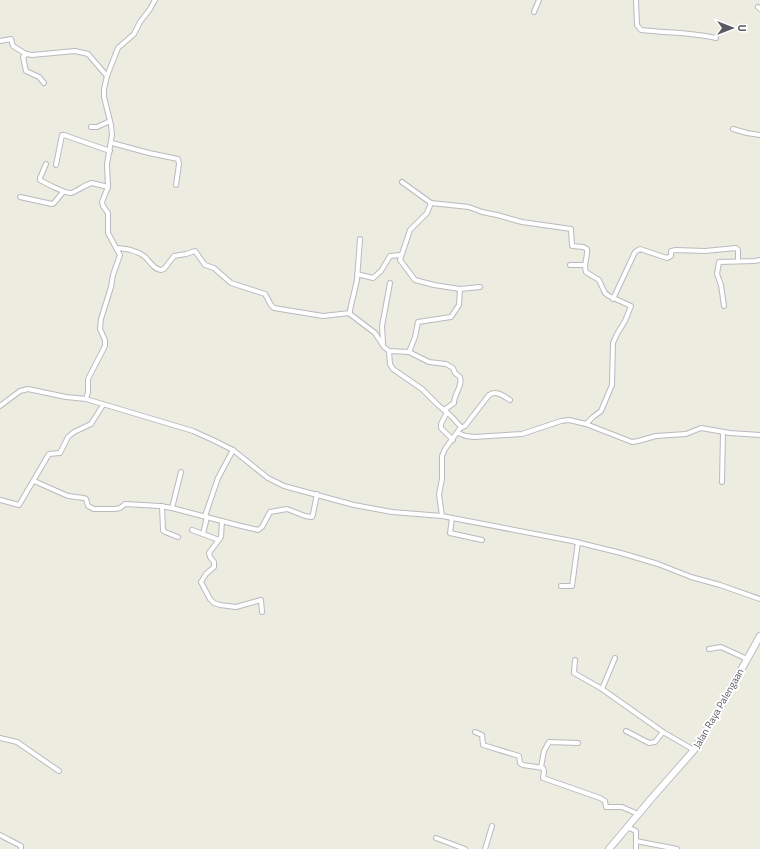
<svg xmlns="http://www.w3.org/2000/svg" width="760" height="849" font-family="'Titillium Web',sans-serif">
	<style>
		.lines { fill: none; stroke-linecap: round; stroke-linejoin: round }
		.street-casing { stroke: #b9bac0; stroke-width: 6 }
		.secondary-casing { stroke: #bcbdc5; stroke-width: 8 }
		.street { stroke: #fff; stroke-width: 4 }
		.secondary { stroke: #fff; stroke-width: 6 }
		.labels { text-anchor: middle; stroke-width: 4; stroke-linejoin: round; paint-order: stroke }
		.street-label { font-size: 10px; fill: #5a5b62; stroke: #fff }
	</style>
	<rect width="100%" height="100%" fill="#ecece1"/>
	<g class="lines">
		<g class="street-casing">
			<g id="street">
				<path d="M636 0 637 25 641 30C666 33 691 32 716 38"/>
				<polyline points="758,7 760,9"/>
				<polyline points="534,12 539,0"/>
				<polyline points="0,41 11,39 13,46 26,54 32,55 75,51 88,54 107,76"/>
				<polyline points="26,54 23,57 26,71 39,77 44,83"/>
				<polyline points="91,127 97,127 110,121"/>
				<polyline points="733,129 747,133 760,135"/>
				<polyline points="112,143 149,153 178,159 179,164 176,185"/>
				<path d="M46 164 40 178V180C45 183 67 194 71 193 76 192 84 185 92 183L108 187"/>
				<polyline points="56,165 62,135 64,135 110,151"/>
				<path d="M402 182 431 203 469 207 482 212 497 215 522 222 571 229 572 246 583 247 587 249C588 257 583 264 586 272L599 280 605 293 609 296 631 306 625 321 617 334 613 343 612 385 601 411 593 417 586 424"/>
				<polyline points="20,197 52,204 54,203 63,192"/>
				<polyline points="431,203 427,213 410,230 400,260 415,280 434,285 460,289"/>
				<polyline points="360,239 357,280 350,310 350,314 375,333 384,347 389,351 390,364 393,369 422,389 438,405 451,416 461,427 445,449 442,456 442,479 439,494 442,516"/>
				<path d="M117 248C126 249 136 250 144 256 150 261 153 269 161 270L164 269 174 256 186 254 195 251 205 265 214 268 231 283 265 294 271 305 274 308 323 316 350 313"/>
				<polyline points="570,265 585,265"/>
				<polyline points="357,274 373,278 381,271 390,256 401,255"/>
				<polyline points="613,299 635,252 640,249 667,258 671,256 671,251 676,250 705,251 736,248 738,250 738,261"/>
				<polyline points="724,306 721,285 717,274 719,262 754,261 760,260"/>
				<polyline points="383,343 382,326 390,283"/>
				<path d="M389 351 409 352 429 362 446 364 453 368 455 373 460 377C463 387 454 393 454 403L444 410"/>
				<polyline points="409,352 415,337 418,322 451,317 459,305 460,289 480,287"/>
				<polyline points="86,399 88,392 88,379 105,346 105,340 100,329 101,319 111,287 113,275 120,255 108,233 108,213 103,206 102,202 108,187 107,164 112,135 111,125 104,97 104,89 107,76 118,48 134,34 140,22 150,9 155,0"/>
				<polyline points="0,406 20,391 28,389 66,397 86,399 193,431 215,441 233,450 268,478 284,486 354,505 392,512 442,516 572,541 621,553 658,564 691,577 720,585 760,599"/>
				<polyline points="447,412 441,424 441,428 453,440"/>
				<path d="M461 428 465 426 489 395C497 390 503 396 510 400"/>
				<polyline points="458,433 466,436 474,437 522,434 561,421 569,420 586,424 632,442 638,441 656,436 686,434 701,428 730,433 760,435"/>
				<polyline points="34,481 68,496 84,498 86,499 88,506 94,509 115,509 120,508 125,504 160,506 172,508 237,525 258,530 262,527 270,512 287,509 305,516 312,517 313,514 317,494"/>
				<polyline points="722,482 723,432"/>
				<polyline points="0,500 19,505 49,454 60,453 68,437 74,432 91,424 103,405"/>
				<polyline points="162,506 163,530 165,532 178,537"/>
				<polyline points="172,508 181,472"/>
				<polyline points="205,516 218,478 233,450"/>
				<polyline points="452,518 450,533 482,540"/>
				<polyline points="222,521 221,537 209,553 210,557 214,562 214,567 206,574 201,582 210,599 214,603 220,605 236,607 261,600 262,612"/>
				<polyline points="192,530 219,540"/>
				<polyline points="203,534 207,517"/>
				<polyline points="561,586 572,586 578,542"/>
				<polyline points="709,649 721,647 747,659"/>
				<polyline points="615,658 602,689 663,732 694,750"/>
				<polyline points="575,660 574,673 602,689"/>
				<polyline points="626,731 649,743 655,742 663,732"/>
				<polyline points="475,732 482,735 483,745 519,756 520,763 523,765 543,768 544,771 543,778 600,798 605,801 606,807 622,807 638,814"/>
				<polyline points="0,738 17,742 59,771"/>
				<polyline points="541,767 544,751 549,742 578,743"/>
				<polyline points="627,827 636,831 636,849"/>
				<path d="M0 835C7 839 14 842 21 846V849"/>
				<polyline points="436,838 465,849"/>
				<polyline points="636,841 677,849"/>
				<polyline points="485,849 492,826"/>
			</g>
		</g>
		<g class="secondary-casing">
			<polyline id="secondary" points="609,849 651,799 694,750 712,722 760,636"/>
		</g>
		<use href="#street" class="street"/>
		<use href="#secondary" class="secondary"/>
	</g>
	<g class="labels">
		<g class="street-label">
			<text transform="translate(718 708) rotate(-60)" y="4">Jalan Raya Palengaan</text>
		</g>
	</g>
	<g transform="translate(732 28) rotate(90)" stroke="#ffffff" stroke-width="3" paint-order="stroke">
	<path d="M0-3L7 15L0 10L-7 15Z" fill="#5a5b62"/>
	<text y="-6" font-size="11" font-weight="bold" text-anchor="middle" fill="#5a5b62">U</text>
	</g>
</svg>
